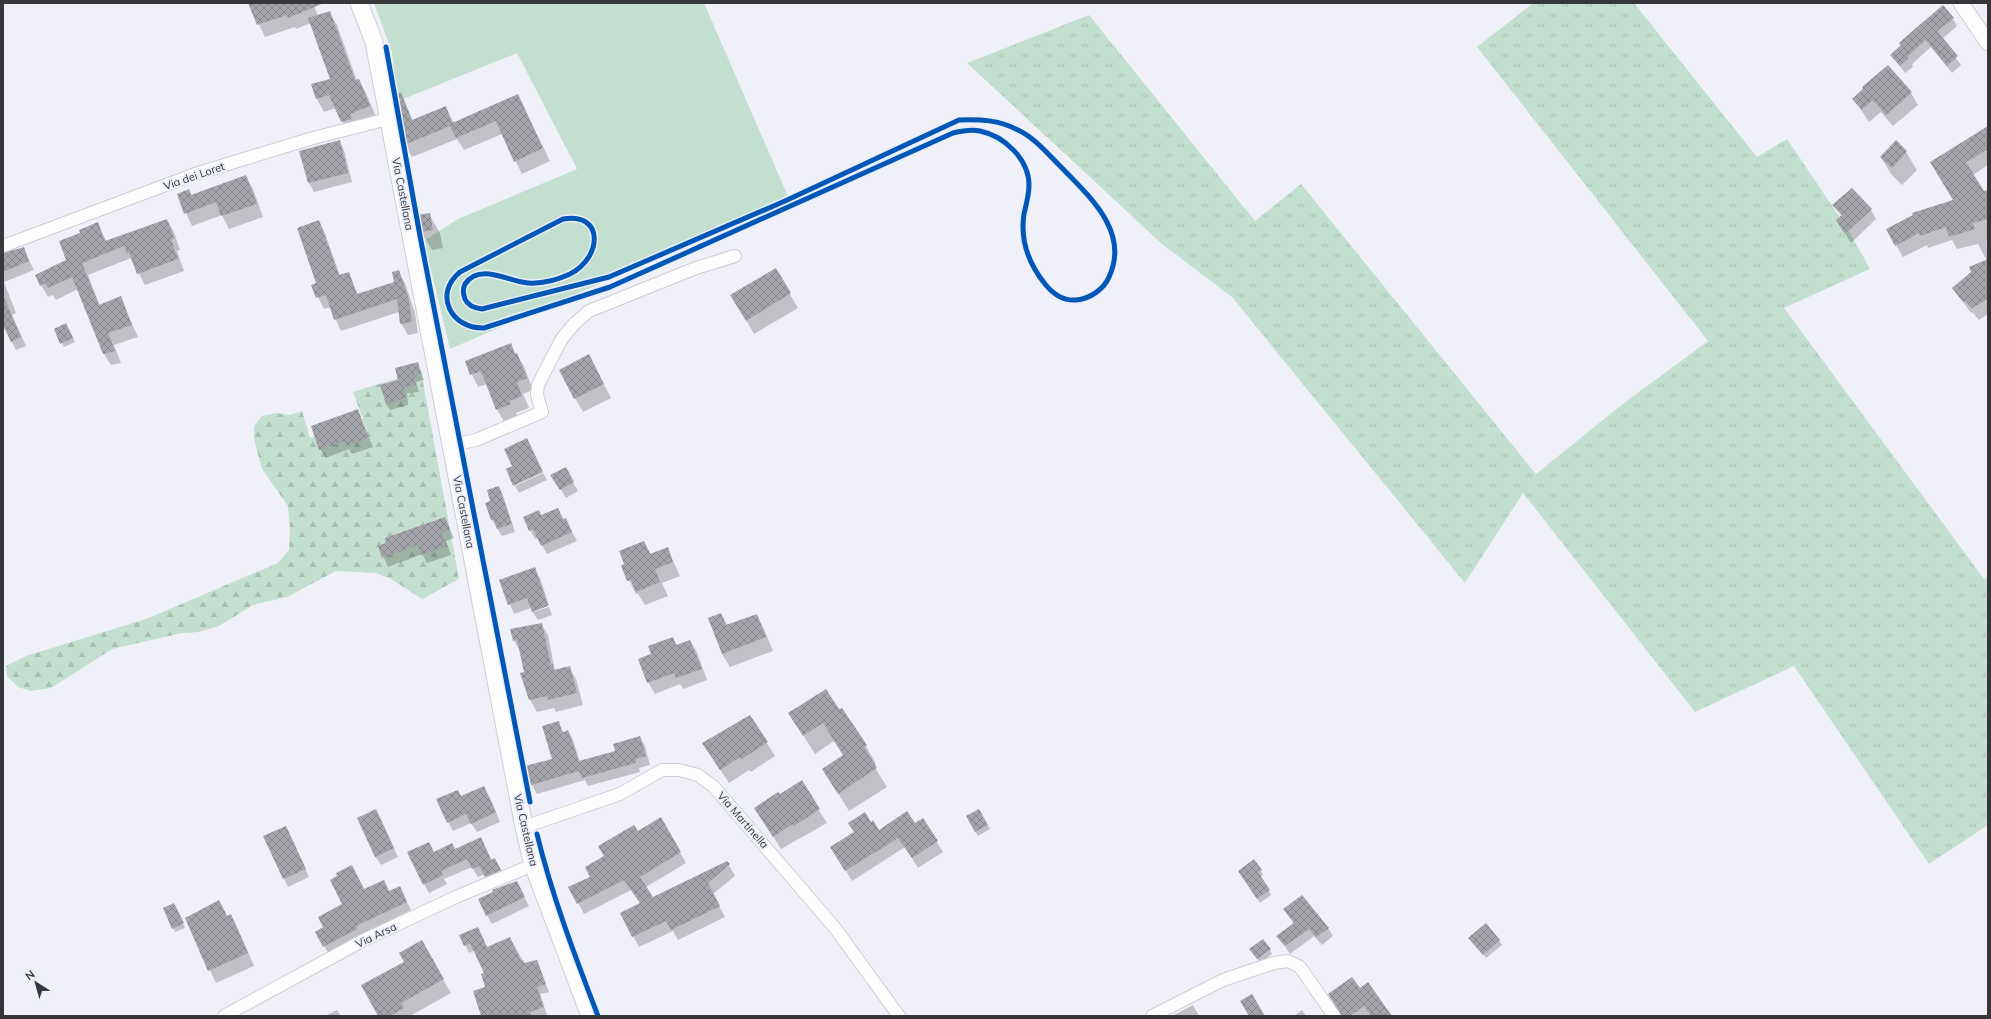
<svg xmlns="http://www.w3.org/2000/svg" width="1991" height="1019" font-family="Mulish,sans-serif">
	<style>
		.grass { fill: url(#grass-tufts) }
		.forest { fill: url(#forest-firs) }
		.pitch { fill: #c3dfcf }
		.shadow { fill: #0003 }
		.building { fill: url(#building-cross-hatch) }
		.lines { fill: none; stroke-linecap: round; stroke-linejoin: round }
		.minor-casing { stroke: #cdced4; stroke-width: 14 }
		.tertiary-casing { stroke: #cdced4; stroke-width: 17 }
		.secondary-casing { stroke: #cdced4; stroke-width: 19 }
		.minor { stroke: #fdfdfe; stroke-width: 12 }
		.tertiary { stroke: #fdfdfe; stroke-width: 15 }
		.secondary { stroke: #fdfdfe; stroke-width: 17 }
		.cycleway-casing { stroke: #eceffb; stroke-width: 8 }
		.cycleway { stroke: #0057b8; stroke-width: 5 }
		.labels { text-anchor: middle; stroke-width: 4; stroke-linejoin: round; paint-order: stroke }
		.street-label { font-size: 11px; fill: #35373b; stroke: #eceffb }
	</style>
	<defs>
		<pattern id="grass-tufts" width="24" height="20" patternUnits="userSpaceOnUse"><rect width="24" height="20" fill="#c3dfcf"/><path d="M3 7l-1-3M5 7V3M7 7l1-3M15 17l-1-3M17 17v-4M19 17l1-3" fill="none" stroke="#a8c0b3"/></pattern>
		<pattern id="forest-firs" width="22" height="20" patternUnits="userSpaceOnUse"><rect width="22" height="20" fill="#c3dfcf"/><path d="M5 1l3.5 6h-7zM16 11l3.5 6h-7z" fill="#a8c0b3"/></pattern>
		<pattern id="building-cross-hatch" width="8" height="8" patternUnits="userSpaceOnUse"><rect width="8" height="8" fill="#a4a5aa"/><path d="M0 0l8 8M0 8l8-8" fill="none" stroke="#86878c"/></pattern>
	</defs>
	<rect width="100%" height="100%" fill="#f0f1f8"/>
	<polygon class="grass" points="1533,3 1634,3 1757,157 1787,139 1847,228 1870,269 1784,308 1984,579 1988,577 1988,825 1929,864 1794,666 1695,712 1523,493 1465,583 1232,297 1162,244 967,63 1089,15 1255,221 1301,184 1536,474 1624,403 1708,341 1477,47"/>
	<polygon class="forest" points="421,371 459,579 422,599 391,579 376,573 336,571 287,597 253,605 219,626 199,632 182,633 112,649 51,688 31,691 18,687 7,676 6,666 26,656 146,619 278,563 289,550 290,529 288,506 262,469 254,439 254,426 262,416 275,413 290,415 302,411 310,438 363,419 353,392"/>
	<polygon class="pitch" points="374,3 704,3 790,201 450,349 424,241 458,219 577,169 517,53 396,102 392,52"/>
	<g class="shadow">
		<polygon points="249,3 313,3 318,16 329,12 337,25 357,81 359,80 366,93 377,119 349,134 336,108 324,112 317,99 312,85 331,79 311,23 296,29 295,27 265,37"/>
		<polygon points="1953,19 1957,26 1942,39 1961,65 1952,73 1931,47 1912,64 1913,67 1905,73 1891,55"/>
		<polygon points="1888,67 1911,93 1918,105 1893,126 1881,112 1869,122 1854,99"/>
		<polygon points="400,94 413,121 446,108 454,123 518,96 550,161 522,174 502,134 464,150 457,139 412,157 405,144"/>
		<polygon points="1988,127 1988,165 1973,175 1983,192 1988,191 1988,241 1986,242 1988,245 1988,314 1979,320 1972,312 1971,313 1953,288 1987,261 1978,244 1957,249 1952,240 1928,248 1927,245 1903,257 1896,245 1955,201 1932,162"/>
		<polygon points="339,141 344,150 352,182 314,192 309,183"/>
		<polygon points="1896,142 1906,152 1917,170 1902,185 1891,174 1881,157"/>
		<polygon points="246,176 253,189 263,217 229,229 222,215 192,226 178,195 189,191 192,196"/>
		<polygon points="1852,189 1871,210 1876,219 1851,243 1843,230 1842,217 1834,205"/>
		<polygon points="429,214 440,233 443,248 432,250 421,232"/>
		<polygon points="167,220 174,232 180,250 177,251 184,271 145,285 131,258 88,275 100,306 120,298 138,337 114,345 121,363 111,365 104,354 78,289 56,300 53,295 48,297 36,276 67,260 81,233 97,224 107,242"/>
		<polygon points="319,221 325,233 340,276 348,273 358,295 395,283 398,271 405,283 415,313 418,333 408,335 401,323 399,312 341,331 330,307 324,309 312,285 317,284"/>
		<polygon points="23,248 34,270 4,282 16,313 12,315 26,346 16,350 5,328 3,329 3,254"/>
		<polygon points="775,269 798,308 754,334 732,295"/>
		<polygon points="68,328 75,342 64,347 55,330"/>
		<polygon points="510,345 524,366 533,390 523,394 529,408 516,413 517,416 504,422 497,409 487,384 478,387 466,362"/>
		<polygon points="418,363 424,380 416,382 419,392 407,393 408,405 390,410 386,404 399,381"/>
		<polygon points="596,369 611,398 583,412 575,398"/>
		<polygon points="357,410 373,447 352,454 349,449 326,458 320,449"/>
		<polygon points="565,468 578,491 566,498 552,475"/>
		<polygon points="543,473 547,480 519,493 515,486"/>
		<polygon points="499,487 503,495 515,532 502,536 492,520 492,501"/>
		<polygon points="558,509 563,520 565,519 577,541 547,554 538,538 535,539 530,530 542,516"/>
		<polygon points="445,518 454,538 446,541 451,555 427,563 422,554 388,567 379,546"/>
		<polygon points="644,542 651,555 667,548 680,576 662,583 668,596 645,605 638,594 636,594 622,566"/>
		<polygon points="534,569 540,578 549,605 533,610 531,608 514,614 500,580"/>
		<polygon points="549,607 552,615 538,620 533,612"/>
		<polygon points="721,614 728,626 756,615 764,629 773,651 730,667 722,654"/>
		<polygon points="541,624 548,635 555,671 569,667 576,679 583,705 556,712 554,708 537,712 530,700 521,673 525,672 521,652 514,641"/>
		<polygon points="673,638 677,646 690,641 697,652 707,680 683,689 680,684 655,694 648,682 653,655"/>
		<polygon points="842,709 866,746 876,764 874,766 887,787 849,811 823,769 844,756 834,741 815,754 790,714"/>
		<polygon points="750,716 775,756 751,772 749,770 729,783 712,757"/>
		<polygon points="558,722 564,733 568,731 573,740 580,762 616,752 640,737 645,746 650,765 639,768 640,772 588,786 585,780 537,794 532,785 526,767 553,760"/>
		<polygon points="801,782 827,823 781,849 755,808 780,796"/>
		<polygon points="489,796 500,822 477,832 471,823 453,831 448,822 461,797"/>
		<polygon points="979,810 990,829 978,836 967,816"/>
		<polygon points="660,818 686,863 646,887 653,898 727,862 735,876 713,894 725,917 678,940 673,931 639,947 622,914 641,904 631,890 584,914 570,888 592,877 605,857 637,832"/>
		<polygon points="922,819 943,852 918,868 905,847 852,881 838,857 870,823 879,831 915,825"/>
		<polygon points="381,820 398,857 381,865 375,856"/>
		<polygon points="290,835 309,877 288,887 264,837"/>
		<polygon points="485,846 492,861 500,868 505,879 491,885 485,874 478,877 472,867 444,879 447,884 429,893 424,884 434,853"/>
		<polygon points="1261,870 1263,875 1260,877 1271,895 1260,903 1242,875"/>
		<polygon points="339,876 364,890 389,892 404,896 411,910 360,935 361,937 329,955 317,932 325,928 343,904"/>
		<polygon points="521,891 529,906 492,924 487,915"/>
		<polygon points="219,901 227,916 230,915 237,927 254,966 216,983 186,919"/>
		<polygon points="176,908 185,928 175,932 173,928"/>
		<polygon points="1285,909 1328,928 1333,936 1322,945 1314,936 1290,954 1278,936 1294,924"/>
		<polygon points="460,935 487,948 514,945 525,964 537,961 549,992 540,994 547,1015 483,1016 487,988 485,974 475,950 469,953"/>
		<polygon points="1499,941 1502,945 1486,958 1472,942"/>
		<polygon points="422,942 451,993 410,1016 379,1016 405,962"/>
		<polygon points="1270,950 1272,954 1260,963 1253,953"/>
		<polygon points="1359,989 1390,1016 1343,1016"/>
		<polygon points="1193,1005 1199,1016 1172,1016"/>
		<polygon points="337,1010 341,1016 325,1016"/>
		<polygon points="1302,1010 1306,1016 1294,1016"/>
	</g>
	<g class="building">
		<polygon points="248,3 324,3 288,18 287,15 257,25"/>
		<polygon points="1943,5 1954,18 1937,31 1958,56 1947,66 1926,40 1908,56 1909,58 1900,66 1890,55 1901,45 1899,43 1916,28"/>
		<polygon points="330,11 355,80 359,79 370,106 350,114 352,119 341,122 329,95 316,99 311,84 330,79 308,18"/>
		<polygon points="1888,65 1912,92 1886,115 1873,100 1862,110 1852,99 1863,89 1862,87"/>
		<polygon points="401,92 412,120 446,106 452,123 518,94 543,148 514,162 496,121 456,138 450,126 404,145 396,94"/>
		<polygon points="1988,126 1988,149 1966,162 1984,191 1988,190 1988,219 1973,223 1975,229 1949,237 1946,227 1920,236 1919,233 1895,246 1886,229 1913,215 1912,213 1953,200 1930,162"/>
		<polygon points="340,140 348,173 308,183 299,151"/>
		<polygon points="1896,140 1907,151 1892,168 1880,157"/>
		<polygon points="246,175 257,204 221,216 216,202 184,214 177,194 189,189 191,195"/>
		<polygon points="1852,188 1872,209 1845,234 1836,220 1842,215 1832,205"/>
		<polygon points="430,213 433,230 420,232 417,215"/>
		<polygon points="167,219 174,238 171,239 178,259 137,274 129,253 127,254 124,246 82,263 99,305 121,296 132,325 108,333 115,351 103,354 72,277 48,288 45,283 40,286 35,275 66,260 59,241 80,233 79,230 98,222 105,241"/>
		<polygon points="319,220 339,275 349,272 357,294 394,282 392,272 399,270 409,300 412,322 400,324 397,299 334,320 326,295 316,298 311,285 316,283 297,228"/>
		<polygon points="24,247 29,261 3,272 3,253"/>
		<polygon points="1988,259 1988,299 1972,308 1965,301 1963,302 1952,288 1971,272 1969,267"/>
		<polygon points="776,268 791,293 746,321 730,295"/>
		<polygon points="3,295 21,337 11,342 3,325"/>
		<polygon points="66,323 73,338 60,344 54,329"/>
		<polygon points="511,343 515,354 517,353 527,378 517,382 522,396 509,401 511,404 496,410 481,371 470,375 465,361"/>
		<polygon points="589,354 604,384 574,399 559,370"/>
		<polygon points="418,362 421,373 413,375 416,385 404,387 405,398 386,404 380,385 398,380 395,368"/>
		<polygon points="358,409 368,438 346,446 344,441 319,450 311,426"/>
		<polygon points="527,438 543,472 513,486 506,469 512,466 504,449"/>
		<polygon points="566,467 574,482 560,490 550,475"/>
		<polygon points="499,486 512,524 497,529 494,520 491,520 485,503 490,501 487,490"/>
		<polygon points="558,508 563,519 566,518 572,532 541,546 533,529 529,531 523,517 539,510 541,515"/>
		<polygon points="445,517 450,529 442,532 446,546 421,555 418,545 382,558 378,546 386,543 385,538"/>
		<polygon points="644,541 650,554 668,547 673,562 655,569 660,582 636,592 631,580 627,581 621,566 624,564 619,551"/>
		<polygon points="535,567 548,606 532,612 527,598 508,605 499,580"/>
		<polygon points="721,613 726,625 757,614 766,637 722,654 708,618"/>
		<polygon points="542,623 551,665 553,664 554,670 570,666 577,693 548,700 547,696 529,700 520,673 524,672 517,640 513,641 510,629"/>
		<polygon points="673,637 676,645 690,640 702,669 676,678 674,673 647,683 638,659 651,654 648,646"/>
		<polygon points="826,689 839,709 842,708 867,745 864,747 877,768 838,794 822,769 843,755 823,723 803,736 788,713"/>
		<polygon points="750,715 768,742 742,759 740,757 720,770 702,743"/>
		<polygon points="559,721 562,733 568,730 579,761 615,751 613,744 640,736 646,756 635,759 636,763 582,778 579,771 531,785 525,766 552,759 542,726"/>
		<polygon points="802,780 820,809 794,826 793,824 773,837 754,808 778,792 780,794"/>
		<polygon points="484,786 496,812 471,824 466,814 447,823 436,799 458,790 461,796"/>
		<polygon points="376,809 394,848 375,857 357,818"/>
		<polygon points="979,809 988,825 975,832 966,816"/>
		<polygon points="907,811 915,823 923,818 938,841 912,858 898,838 845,871 830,847 854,832 848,823 865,812 871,822 873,820 879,830"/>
		<polygon points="661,817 681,852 640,877 653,897 727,861 730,864 708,883 720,906 671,930 666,921 632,937 620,913 640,903 624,880 577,904 568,887 590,877 585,867 604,856 598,846 634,825 638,831"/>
		<polygon points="286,826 306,869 283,879 263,836"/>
		<polygon points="481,837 491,860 495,858 501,870 485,877 479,866 472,869 467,859 441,871 443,875 423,885 407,852 429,842 434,852 452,843 455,849"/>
		<polygon points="1254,859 1262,870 1258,872 1270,890 1257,899 1238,871"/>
		<polygon points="352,865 364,889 384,880 389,891 400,886 407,902 356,926 357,929 323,947 315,932 323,927 318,917 342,904 330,880 337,876 336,873"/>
		<polygon points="517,881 525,897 486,916 478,899 493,892 492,890"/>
		<polygon points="1302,895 1329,928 1316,937 1309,929 1285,946 1276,936 1294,923 1283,909"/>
		<polygon points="219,900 227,916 231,914 248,953 208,971 185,918"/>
		<polygon points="174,903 184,923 172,929 163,908"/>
		<polygon points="1486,923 1500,940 1483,955 1468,938"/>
		<polygon points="478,927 487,947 510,937 521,961 523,960 524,963 537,960 546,984 537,987 544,1007 530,1012 531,1016 481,1016 473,991 485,987 481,974 484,973 470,943 464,946 459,935"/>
		<polygon points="1263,939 1271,949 1257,959 1249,949"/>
		<polygon points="422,940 444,979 401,1003 404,1008 390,1016 378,1016 361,985 404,962 399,953"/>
		<polygon points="1352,977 1360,988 1368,982 1392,1016 1371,1016 1364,1006 1350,1016 1342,1016 1328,994"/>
		<polygon points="1252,994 1265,1016 1249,1016 1240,1001"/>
	</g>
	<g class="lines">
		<g class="minor-casing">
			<g id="minor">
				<polyline points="3,246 195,174 313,138 388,119"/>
				<polyline points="451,445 476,440 542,412 537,395 538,385 561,340 574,324 589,311 696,268 735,256"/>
				<polyline points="524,827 620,794 662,770 679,770 698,775 714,787 835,928 899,1016"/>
				<polyline points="224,1016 362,941 458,896 533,865"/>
				<polyline points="1152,1016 1223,980 1274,963 1288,961 1300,967 1334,1016"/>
			</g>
		</g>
		<g class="tertiary-casing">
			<polyline id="tertiary" points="1961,3 1988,43"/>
		</g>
		<g class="secondary-casing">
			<polyline id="secondary" points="359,3 374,42 524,827 533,865 590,1016"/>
		</g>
		<use href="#minor" class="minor"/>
		<use href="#tertiary" class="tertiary"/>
		<use href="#secondary" class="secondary"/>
		<g class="cycleway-casing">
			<g id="cycleway">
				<polyline points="386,47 420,236 530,802"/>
				<path d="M959 120C980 119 999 120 1018 130 1035 138 1048 154 1061 167 1090 197 1130 232 1109 277 1104 289 1090 299 1076 300 1063 301 1053 294 1045 284 1029 264 1020 240 1024 214 1026 205 1029 195 1029 185 1029 159 1004 136 980 131 971 129 961 131 953 133L610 287 484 328C451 329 433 294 460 272L563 219C605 212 602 258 570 274 557 280 543 284 528 283 509 282 480 262 465 284 463 288 463 294 465 299 468 306 474 308 482 309L609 277 785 201Z"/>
				<path d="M537 834C552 896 575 956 598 1016"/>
			</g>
		</g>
		<use href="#cycleway" class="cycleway"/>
	</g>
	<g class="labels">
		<g class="street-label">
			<text transform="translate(194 176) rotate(-19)" y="4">Via dei Loret</text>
			<text transform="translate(403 194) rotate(79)" y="4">Via Castellana</text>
			<text transform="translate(464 512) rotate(79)" y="4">Via Castellana</text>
			<text transform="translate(743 820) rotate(49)" y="4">Via Martinella</text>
			<text transform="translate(526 830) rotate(77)" y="4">Via Castellana</text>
			<text transform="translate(376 935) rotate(-26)" y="4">Via Arsa</text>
		</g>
	</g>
	<rect width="1991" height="1019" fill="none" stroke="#35373b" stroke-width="8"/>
	<g transform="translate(36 983) rotate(323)" stroke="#eceffb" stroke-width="3" paint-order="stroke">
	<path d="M0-3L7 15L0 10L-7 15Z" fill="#35373b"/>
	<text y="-6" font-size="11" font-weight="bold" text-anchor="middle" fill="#35373b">N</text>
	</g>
</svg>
